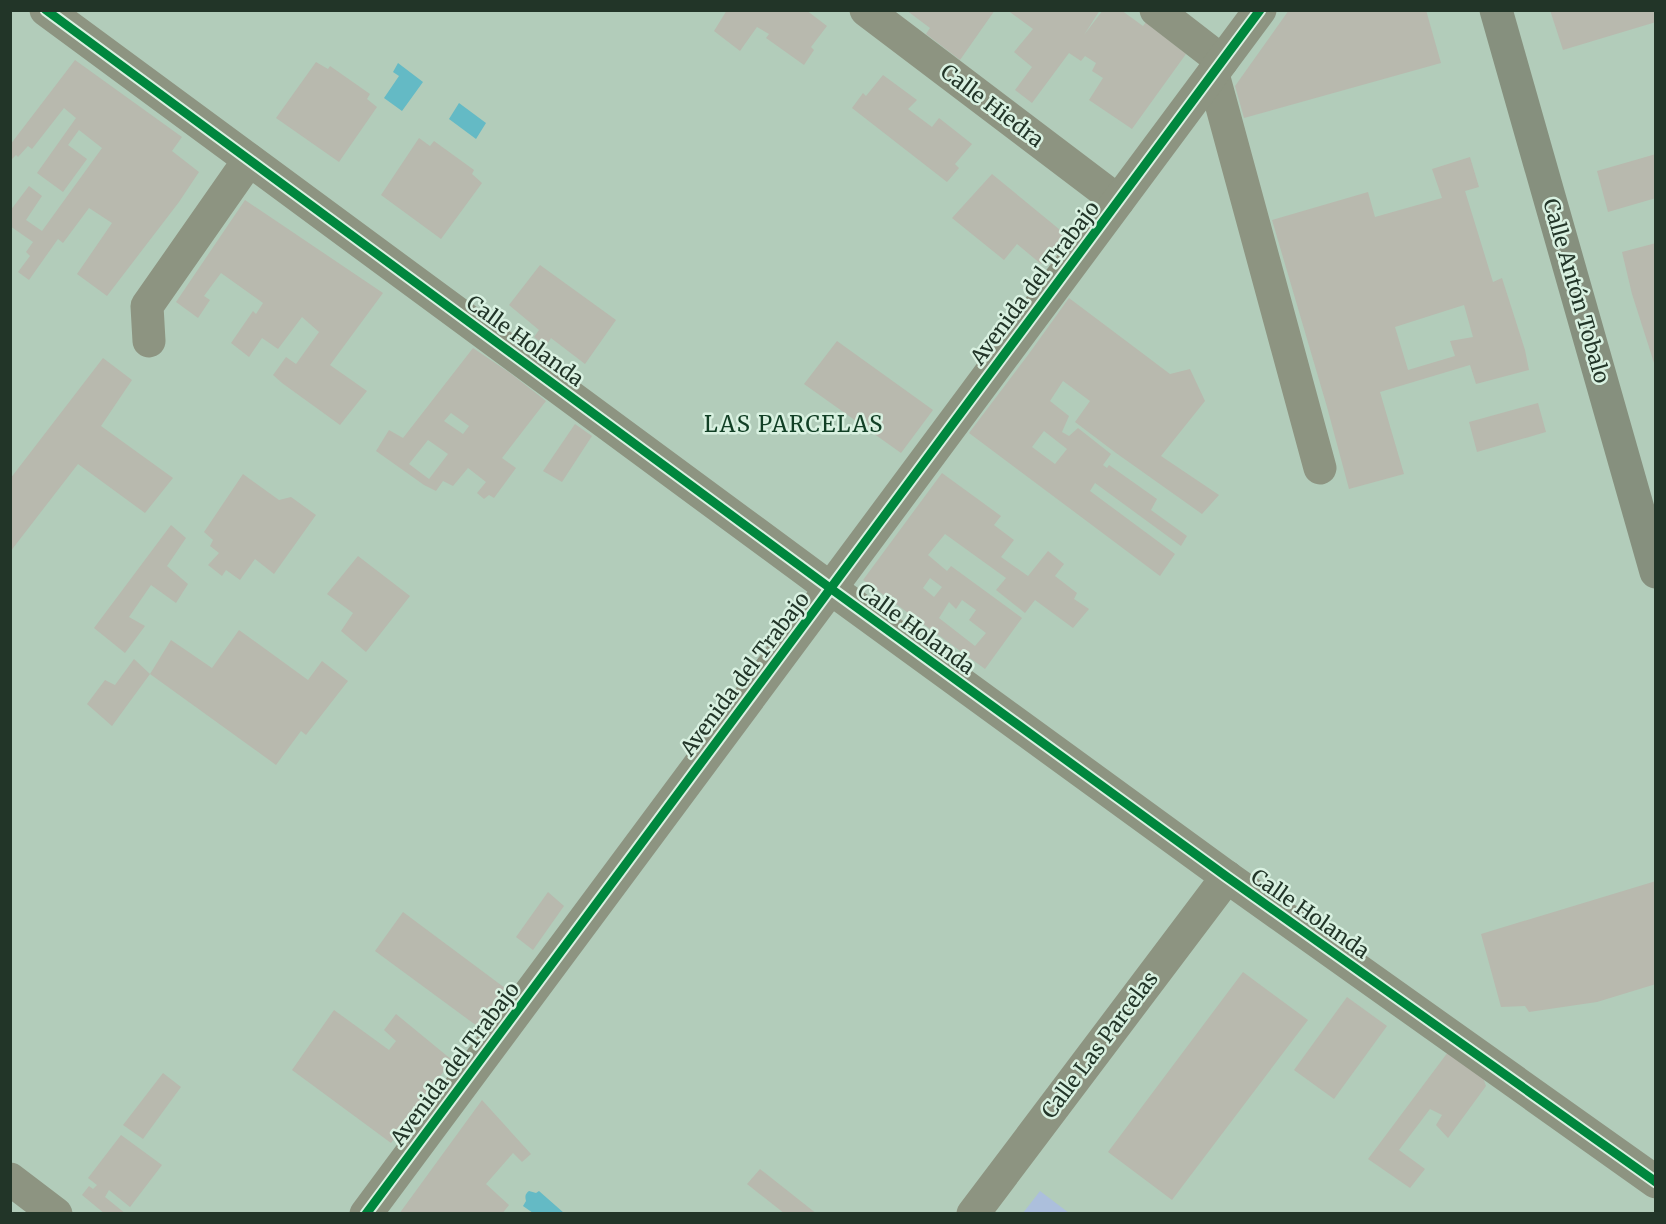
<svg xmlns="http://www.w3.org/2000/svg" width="1666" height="1224" font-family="Merriweather,serif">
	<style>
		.green { fill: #acbfdc }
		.water { fill: #64bac5 }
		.building { fill: #b8b9ae; fill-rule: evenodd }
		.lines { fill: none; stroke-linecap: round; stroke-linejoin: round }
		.minor { stroke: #8d9481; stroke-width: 33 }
		.major { stroke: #86907e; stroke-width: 33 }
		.cycleway-casing { stroke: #d9f1e1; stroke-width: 13 }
		.cycleway { stroke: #00873e; stroke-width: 9 }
		.labels { text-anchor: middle; stroke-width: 5; stroke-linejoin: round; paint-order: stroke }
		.street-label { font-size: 21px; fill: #223528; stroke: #d9f1e1 }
		.neighbourhood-label { font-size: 22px; letter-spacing: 1.5px; fill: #113f25; stroke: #d9f1e1 }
	</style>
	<rect width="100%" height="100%" fill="#b2ccba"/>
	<polygon class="green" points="1040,1191 1069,1213 1023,1213"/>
	<g class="water">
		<polygon points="398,63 423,82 402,111 384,98 399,76 393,72"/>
		<polygon points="459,103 486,123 476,139 449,119"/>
		<path d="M529 1191 536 1193 539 1191 564 1213H533L523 1206 526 1201C525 1196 525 1194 529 1191Z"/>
	</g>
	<g class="building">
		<polygon points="727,10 806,10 827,26 811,47 814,50 804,65 766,38 769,34 757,27 740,51 714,31"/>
		<polygon points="906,10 995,10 960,60 926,34 930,28"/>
		<polygon points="1007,10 1100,10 1084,35 1103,10 1121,10 1143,26 1146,22 1186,54 1132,129 1089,100 1103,78 1092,71 1096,63 1085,56 1081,61 1069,53 1032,103 1015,90 1032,67 1014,52 1033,29"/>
		<polygon points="1289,10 1426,10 1441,63 1244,118 1235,86"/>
		<polygon points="1550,10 1656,10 1656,22 1563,50"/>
		<polygon points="75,60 182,137 172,151 199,172 179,202 107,296 77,274 112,223 89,208 63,243 58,239 29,280 18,272 30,256 26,252 33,242 10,226 10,211 29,186 42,196 26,220 42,231 102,148 79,130 68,145 87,159 63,192 37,173 76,118 64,108 32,149 28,146 18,157 16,155 10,161 10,145"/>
		<polygon points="316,62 328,69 330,66 370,94 367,99 377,107 339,162 276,118"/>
		<polygon points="883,75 917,100 908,109 932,127 939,118 972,144 955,164 959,168 947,182 852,108 863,93 866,96"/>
		<polygon points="419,138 430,146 434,141 474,170 472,174 482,183 441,239 381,195"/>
		<polygon points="1656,154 1656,198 1608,212 1597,171"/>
		<path d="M1470 157 1479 187 1465 191 1493 282 1502 278 1525 350 1529 370 1476 384 1470 365 1380 392 1404 474 1349 489 1327 407 1272 220 1368 192 1375 217 1442 198 1432 169ZM1464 305 1473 337 1450 341 1455 356 1408 370 1395 327Z"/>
		<polygon points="992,174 1065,234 1041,264 1017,244 1004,260 952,218"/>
		<polygon points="245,200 383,293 330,365 367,391 340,425 282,383 273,375 286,357 296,364 319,332 302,317 278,349 262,338 249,357 231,343 253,311 256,314 263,303 221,273 204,296 210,300 198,318 176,302"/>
		<polygon points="1656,243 1656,366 1655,366 1632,294 1622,252"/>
		<polygon points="540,265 616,320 585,364 551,338 546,346 534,337 539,330 509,305"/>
		<path d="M1069 298 1170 374 1190 369 1205 401 1161 456 1219 495 1202 514 1116 453 1075 422 1090 401 1063 381 1050 401 1069 416 1062 432 1069 436 1078 428 1111 454 1103 465 1107 468 1109 465 1157 499 1151 510 1187 536 1181 546 1095 483 1090 491 1175 554 1160 576 969 433 1028 355ZM1044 431 1067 449 1055 464 1032 447Z"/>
		<polygon points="837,341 933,410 901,453 804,384"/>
		<path d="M473 348 510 373 546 401 502 458 516 468 494 498 489 495 484 499 477 493 486 482 468 468 453 486 443 481 436 491 424 485 376 451 389 430 403 438ZM451 413 469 426 463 434 444 421ZM428 440 448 454 429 479 409 464Z"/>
		<polygon points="103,358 132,380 101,426 173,478 145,513 78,464 10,552 10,479"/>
		<polygon points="1538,403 1546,432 1477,452 1469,422"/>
		<polygon points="575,424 592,436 562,482 543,471"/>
		<path d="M942 473 1001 516 994 525 1014 540 1001 557 1028 576 1048 551 1064 564 1055 576 1077 593 1074 599 1089 609 1073 628 1035 600 1025 613 996 590 1006 578 945 534 928 555 947 571 951 566 1022 618 985 669 863 580ZM930 578 942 587 934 597 923 588ZM962 600 976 610 969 620 986 633 975 646 939 618 949 602 956 609Z"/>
		<polygon points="243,474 279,500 291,497 316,515 274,574 255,559 240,580 226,570 222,576 208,565 219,553 210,546 213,540 204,532"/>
		<polygon points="171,525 186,538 167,566 188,584 176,603 151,585 129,617 145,626 125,653 94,628"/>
		<polygon points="358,556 410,596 366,652 341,631 353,613 327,594"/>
		<polygon points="239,630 308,680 322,661 348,681 306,735 301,731 276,765 150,674 171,640 212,668"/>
		<polygon points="134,659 150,674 112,726 87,704 105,680 115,685"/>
		<polygon points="1656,881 1656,984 1597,1002 1529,1012 1525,1006 1501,1007 1481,934"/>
		<polygon points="548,892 564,906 533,950 516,937"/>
		<polygon points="403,912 505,988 477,1026 375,951"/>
		<polygon points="1243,972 1308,1020 1172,1200 1108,1152"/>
		<polygon points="1347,997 1387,1026 1334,1099 1294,1070"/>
		<polygon points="334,1010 389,1050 396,1041 384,1030 396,1014 452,1060 391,1143 292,1070"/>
		<polygon points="1448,1052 1482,1075 1486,1086 1448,1138 1436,1125 1442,1115 1430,1109 1399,1150 1425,1169 1410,1188 1368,1159"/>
		<polygon points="163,1073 181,1087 143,1139 123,1125"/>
		<polygon points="482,1100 531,1154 522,1162 513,1153 486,1184 509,1205 502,1214 399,1214"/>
		<polygon points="121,1135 162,1165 130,1207 109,1190 105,1197 126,1214 105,1214 82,1195 89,1186 93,1189 97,1185 88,1178"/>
		<polygon points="760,1169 817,1214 785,1214 747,1184"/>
	</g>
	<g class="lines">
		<g class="minor">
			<polyline points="46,10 830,588 1227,877 1656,1182"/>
			<polyline points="866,10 1118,201"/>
			<polyline points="1156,10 1222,61"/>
			<polyline points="1213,74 1320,468"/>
			<polyline points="149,341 147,306 249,160"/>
			<polyline points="10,1179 56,1214"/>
			<polyline points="366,1214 1260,10"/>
			<polyline points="973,1214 1227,877"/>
		</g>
		<polyline class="major" points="1496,10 1656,572"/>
		<g class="cycleway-casing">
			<g id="cycleway">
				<polyline points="46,10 830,588 1227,877 1656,1182"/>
				<polyline points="366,1214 1260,10"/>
			</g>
		</g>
		<use href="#cycleway" class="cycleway"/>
	</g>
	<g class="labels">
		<g class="street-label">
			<text transform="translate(992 106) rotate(37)" y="7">Calle Hiedra</text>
			<text transform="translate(1035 283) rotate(-53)" y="7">Avenida del Trabajo</text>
			<text transform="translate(1576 291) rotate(74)" y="7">Calle Antón Tobalo</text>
			<text transform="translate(525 341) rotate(36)" y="7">Calle Holanda</text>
			<text transform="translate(916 629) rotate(36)" y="7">Calle Holanda</text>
			<text transform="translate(745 674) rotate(-53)" y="7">Avenida del Trabajo</text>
			<text transform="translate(1310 914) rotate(35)" y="7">Calle Holanda</text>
			<text transform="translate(1100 1045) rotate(-53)" y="7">Calle Las Parcelas</text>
			<text transform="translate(455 1064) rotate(-53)" y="7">Avenida del Trabajo</text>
		</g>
		<g class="neighbourhood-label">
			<text x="794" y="432">LAS PARCELAS</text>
		</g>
	</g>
	<rect width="1666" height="1224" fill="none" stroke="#223528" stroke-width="24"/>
</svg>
